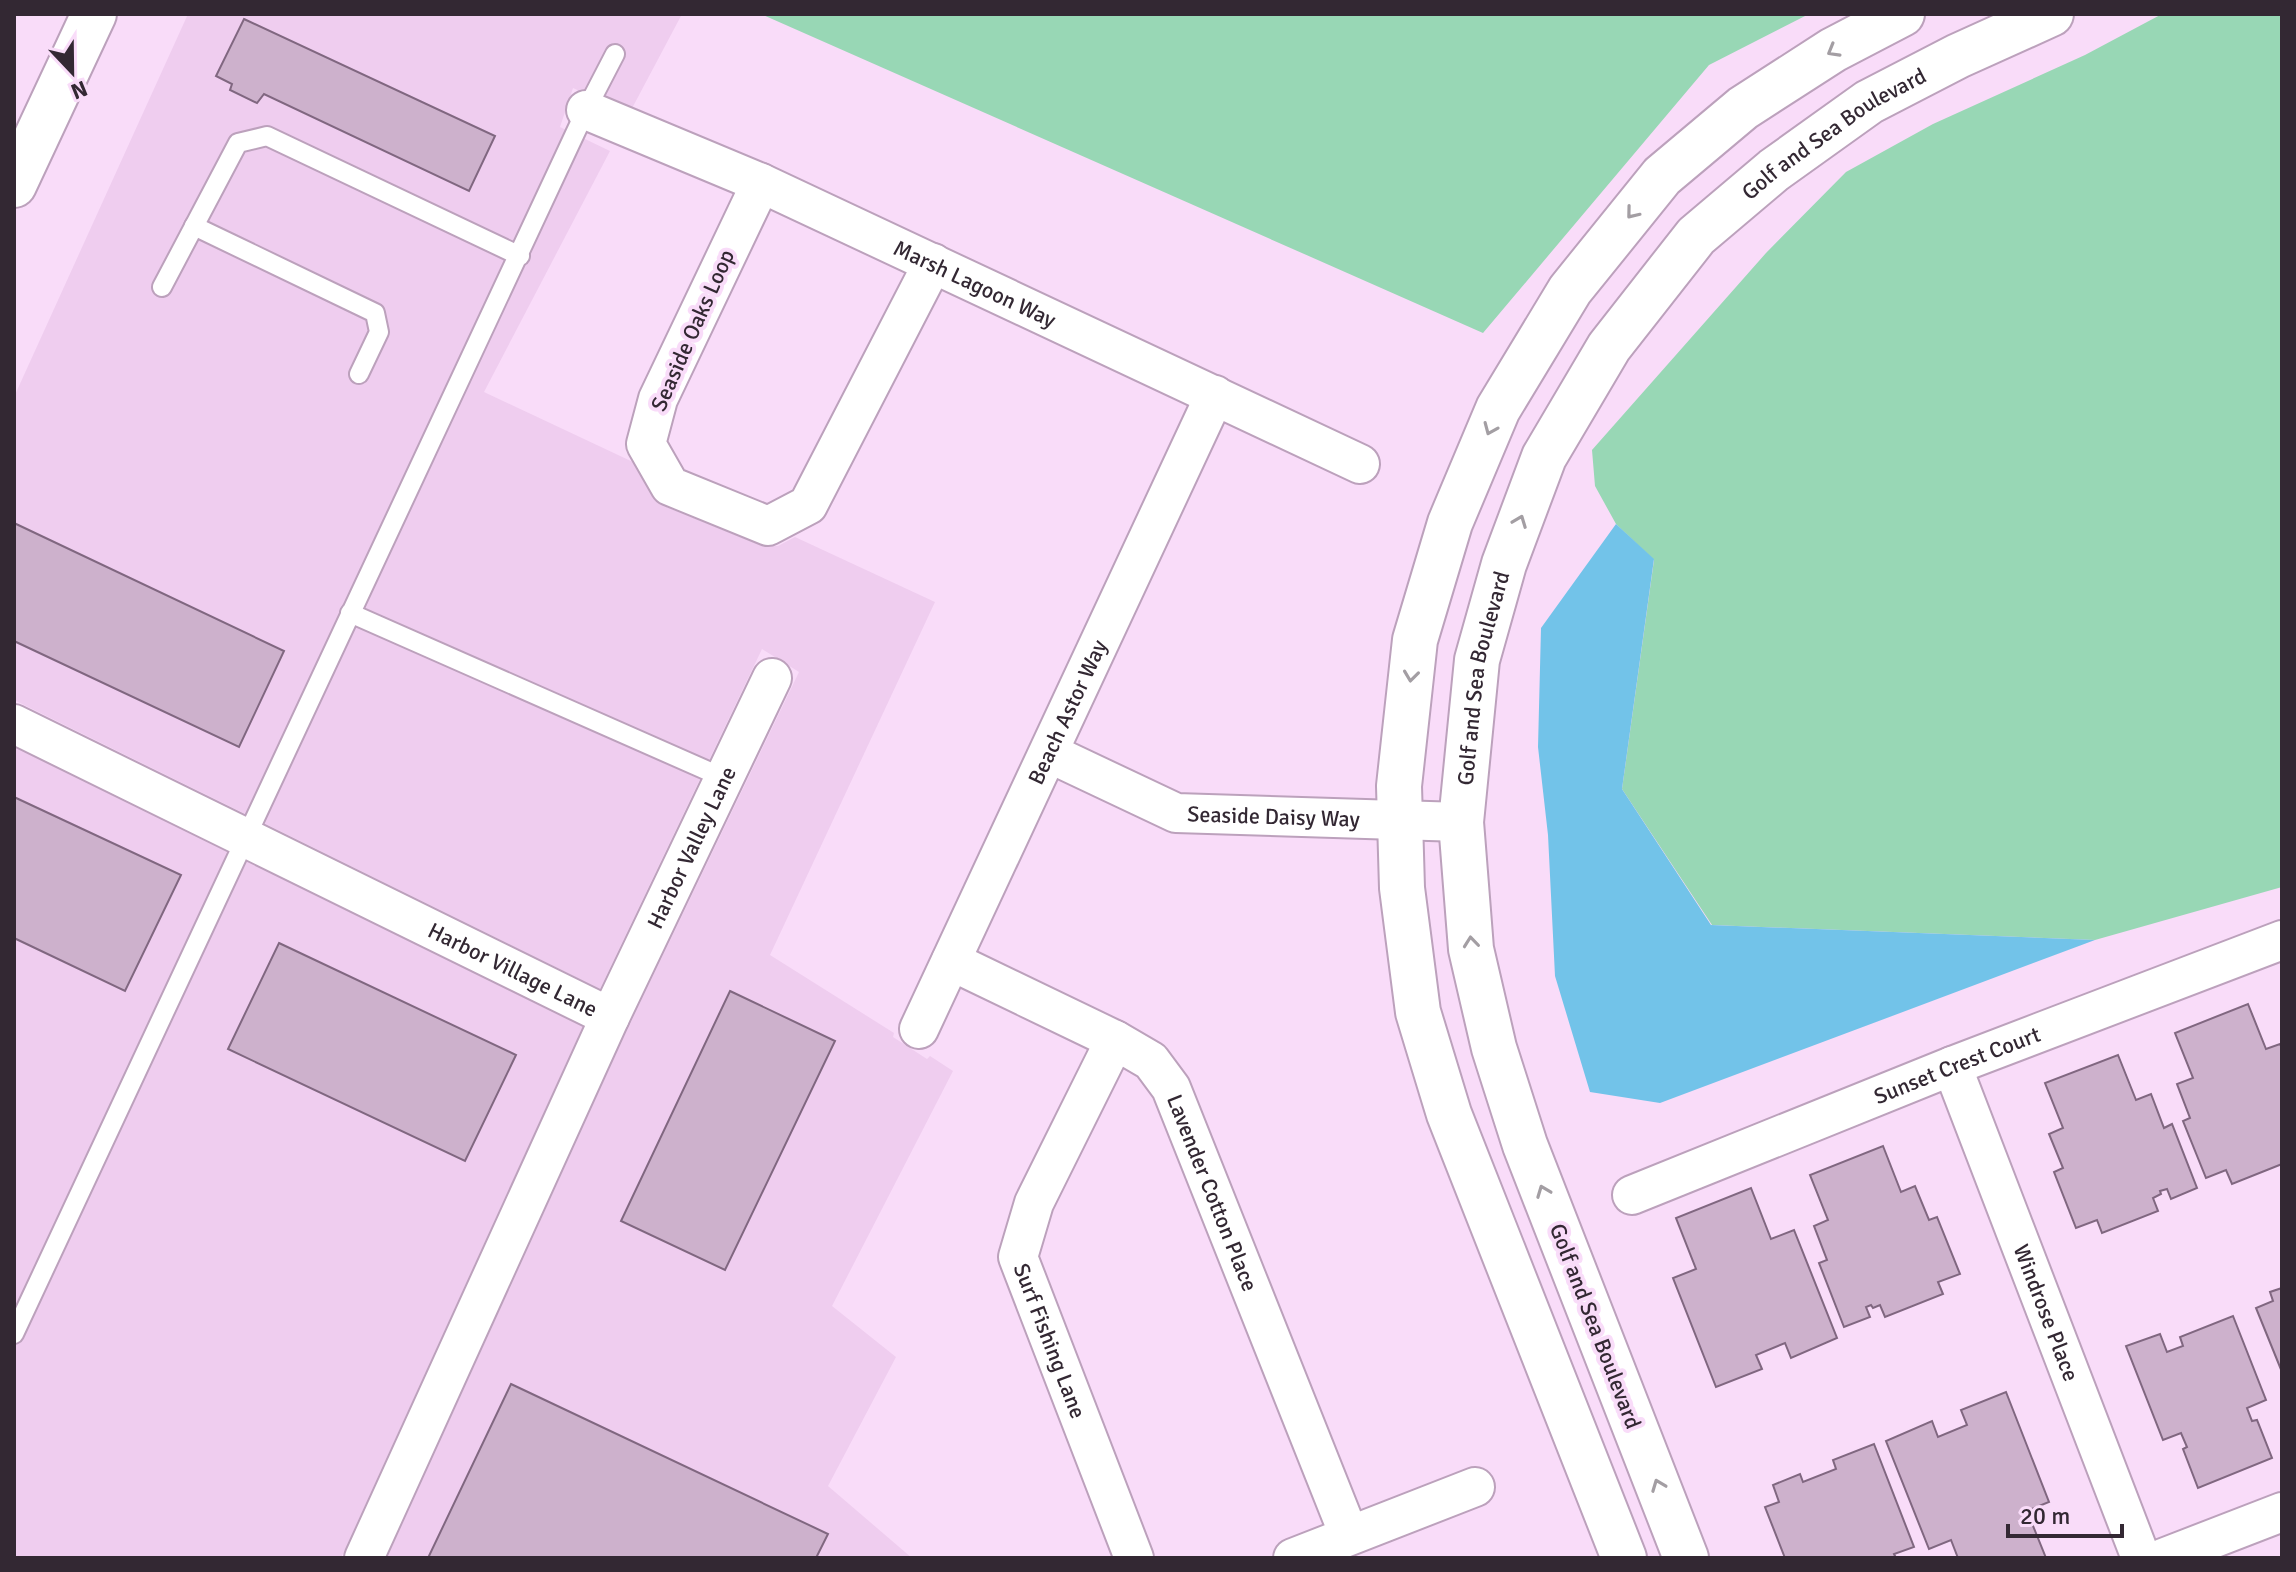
<svg xmlns="http://www.w3.org/2000/svg" width="2296" height="1572" font-family="Signika,sans-serif">
	<style>
		.built { fill: #efcdef }
		.green { fill: #98d7b5 }
		.water { fill: #72c3e9 }
		.building { fill: #cdb1cc; stroke: #806780; stroke-width: 2 }
		.lines { fill: none; stroke-linecap: round; stroke-linejoin: round }
		.lane-casing { stroke: #bca1bc; stroke-width: 22 }
		.street-casing { stroke: #bca1bc; stroke-width: 42 }
		.secondary-casing { stroke: #bca1bc; stroke-width: 48 }
		.primary-casing { stroke: #bca1bc; stroke-width: 48 }
		.lane { stroke: #fff; stroke-width: 18 }
		.street { stroke: #fff; stroke-width: 38 }
		.secondary { stroke: #fff; stroke-width: 44 }
		.primary { stroke: #fff; stroke-width: 44 }
		.oneway { stroke: #a39ea3 }
		.labels { text-anchor: middle; stroke-width: 8; stroke-linejoin: round; paint-order: stroke }
		.street-label { font-size: 22px; fill: #332833; stroke: #f9dcf9 }
	</style>
	<rect width="100%" height="100%" fill="#f9dcf9"/>
	<g class="built">
		<polygon points="188,14 682,14 629,114 573,88 560,127 610,151 484,392 633,462 653,496 664,506 763,546 778,546 795,537 935,602 770,955 894,1033 893,1037 927,1059 930,1056 953,1071 832,1306 896,1357 828,1486 912,1558 387,1558 628,1028 799,672 762,649 600,989 14,700 14,397"/>
		<polygon points="14,746 583,1026 341,1558 14,1558"/>
	</g>
	<g class="green">
		<polygon points="761,14 1809,14 1709,65 1483,333"/>
		<polygon points="2162,14 2282,14 2282,887 2095,940 1712,925 1622,789 1654,560 1616,524 1595,486 1592,450 1766,253 1846,172 1933,124 2085,55"/>
	</g>
	<polygon class="water" points="1616,524 1654,559 1622,789 1711,925 2095,940 1660,1103 1590,1092 1555,976 1548,835 1538,747 1541,628"/>
	<g class="building">
		<polygon points="244,19 495,136 469,191 264,94 257,103 230,90 232,84 216,76"/>
		<polygon points="14,523 284,651 239,747 14,641"/>
		<polygon points="14,797 181,875 125,991 14,938"/>
		<polygon points="279,943 516,1055 465,1161 228,1049"/>
		<polygon points="730,991 835,1041 725,1270 621,1221"/>
		<polygon points="2248,1004 2266,1049 2280,1044 2282,1048 2282,1164 2232,1184 2226,1170 2206,1178 2183,1121 2190,1118 2177,1084 2193,1078 2175,1033"/>
		<polygon points="2118,1055 2136,1100 2151,1094 2164,1128 2172,1124 2197,1188 2171,1199 2167,1189 2160,1191 2161,1194 2153,1198 2158,1211 2102,1233 2097,1220 2076,1228 2054,1172 2063,1168 2049,1134 2063,1128 2045,1083"/>
		<polygon points="1883,1146 1901,1192 1915,1186 1929,1220 1937,1217 1960,1274 1938,1282 1943,1294 1885,1317 1880,1305 1873,1308 1871,1305 1866,1307 1870,1317 1844,1327 1819,1263 1827,1260 1814,1226 1828,1220 1810,1175"/>
		<polygon points="1751,1188 1771,1239 1794,1230 1837,1338 1791,1358 1785,1343 1756,1355 1762,1369 1716,1387 1673,1278 1696,1269 1676,1218"/>
		<polygon points="2282,1288 2282,1372 2256,1308 2273,1301 2270,1292"/>
		<polygon points="2233,1316 2266,1400 2247,1408 2252,1421 2257,1420 2272,1458 2198,1488 2183,1449 2187,1447 2181,1433 2163,1440 2126,1346 2160,1334 2167,1352 2183,1346 2180,1337"/>
		<polygon points="511,1384 828,1534 816,1558 428,1558"/>
		<polygon points="2006,1392 2049,1502 2027,1511 2046,1558 1958,1558 1951,1540 1929,1549 1886,1441 1932,1421 1938,1437 1967,1425 1961,1410"/>
		<polygon points="1874,1444 1914,1547 1894,1554 1896,1558 1785,1558 1765,1507 1779,1502 1773,1485 1800,1474 1803,1482 1836,1469 1833,1460"/>
	</g>
	<g class="lines">
		<g class="lane-casing">
			<g id="lane">
				<polyline points="194,226 375,313 379,332 359,374"/>
				<polyline points="162,287 238,143 267,136 520,256"/>
				<polyline points="350,613 724,778"/>
				<polyline points="14,1334 586,110 615,54"/>
			</g>
		</g>
		<g class="street-casing">
			<g id="street">
				<path id="s1" d="M586 110 761 183 1360 464"/>
				<polyline points="761,183 658,399 646,444 670,486 768,526 808,505 933,263"/>
				<path id="s2" d="M14 724 610 1017 364 1558"/>
				<path id="s3" d="M1049 753 1176 813 1461 822"/>
				<path id="s4" d="M951 961 1115 1040 1151 1061 1171 1088 1349 1535"/>
				<path id="s5" d="M610 1017 772 678"/>
				<path id="s6" d="M919 1029 1215 395"/>
				<path id="s7" d="M1115 1040 1034 1203 1018 1257 1134 1558"/>
				<path id="s8" d="M1952 1066 2141 1558"/>
				<path id="s9" d="M1632 1195 1952 1066 2282 940"/>
				<polyline points="1293,1558 1475,1487"/>
				<polyline points="2163,1558 2282,1512"/>
			</g>
		</g>
		<g class="secondary-casing">
			<g id="secondary">
				<polyline points="1624,1558 1449,1114 1418,1012 1402,888 1399,786 1415,640 1450,523 1498,409 1570,290 1662,176 1743,108 1833,50 1902,14"/>
				<path id="s10" d="M1686 1558 1525 1145 1494 1048 1471 949 1461 822 1477 660 1504 564 1544 457 1609 347 1696 236 1774 170 1869 102 1958 56 2051 14"/>
			</g>
		</g>
		<g class="primary-casing">
			<polyline id="primary" points="14,185 94,14"/>
		</g>
		<use href="#lane" class="lane"/>
		<use href="#street" class="street"/>
		<use href="#secondary" class="secondary"/>
		<use href="#primary" class="primary"/>
	</g>
	<defs><path id="oneway-chevron" d="M-2-3.5L2.5 0L-2 3.5" fill="none" stroke-width="1.6" stroke-linecap="round" stroke-linejoin="round" transform="scale(2)"/></defs>
	<g class="oneway">
		<use href="#oneway-chevron" transform="translate(1833 51) rotate(150)"/>
		<use href="#oneway-chevron" transform="translate(1632 213) rotate(129)"/>
		<use href="#oneway-chevron" transform="translate(1490 429) rotate(113)"/>
		<use href="#oneway-chevron" transform="translate(1520 521) rotate(-69)"/>
		<use href="#oneway-chevron" transform="translate(1411 676) rotate(97)"/>
		<use href="#oneway-chevron" transform="translate(1471 942) rotate(-96)"/>
		<use href="#oneway-chevron" transform="translate(1543 1191) rotate(-111)"/>
		<use href="#oneway-chevron" transform="translate(1658 1485) rotate(-111)"/>
	</g>
	<g class="labels">
		<g class="street-label">
			<text dy="8" stroke="none"><textPath href="#s10" startOffset="1592">Golf and Sea Boulevard</textPath></text>
			<text dy="8" stroke="none"><textPath href="#s1" startOffset="426">Marsh Lagoon Way</textPath></text>
			<text transform="translate(692 330) rotate(-66)" y="8">Seaside Oaks Loop</text>
			<text dy="8" stroke="none"><textPath href="#s10" startOffset="920">Golf and Sea Boulevard</textPath></text>
			<text dy="8" stroke="none"><textPath href="#s6" startOffset="350">Beach Astor Way</textPath></text>
			<text dy="8" stroke="none"><textPath href="#s3" startOffset="238">Seaside Daisy Way</textPath></text>
			<text dy="8" stroke="none"><textPath href="#s5" startOffset="188">Harbor Valley Lane</textPath></text>
			<text dy="8" stroke="none"><textPath href="#s2" startOffset="556">Harbor Village Lane</textPath></text>
			<text dy="8" stroke="none"><textPath href="#s9" startOffset="350">Sunset Crest Court</textPath></text>
			<text dy="8" stroke="none"><textPath href="#s4" startOffset="370">Lavender Cotton Place</textPath></text>
			<text dy="8" stroke="none"><textPath href="#s8" startOffset="264">Windrose Place</textPath></text>
			<text transform="translate(1596 1326) rotate(69)" y="8">Golf and Sea Boulevard</text>
			<text dy="8" stroke="none"><textPath href="#s7" startOffset="328">Surf Fishing Lane</textPath></text>
		</g>
	</g>
	<rect width="2296" height="1572" fill="none" stroke="#332833" stroke-width="32"/>
	<g transform="translate(72 72) rotate(158)" stroke="#f9dcf9" stroke-width="6" paint-order="stroke">
	<path d="M0-6L14 30L0 20L-14 30Z" fill="#332833"/>
	<text y="-12" font-size="22" font-weight="bold" text-anchor="middle" fill="#332833">N</text>
	</g>
	<path d="M2008 1524v12h114v-12" fill="none" stroke="#332833" stroke-width="4"/>
	<text x="2020" y="1524" font-size="24" fill="#332833" stroke="#f9dcf9" stroke-width="6" paint-order="stroke">20 m</text>
</svg>
